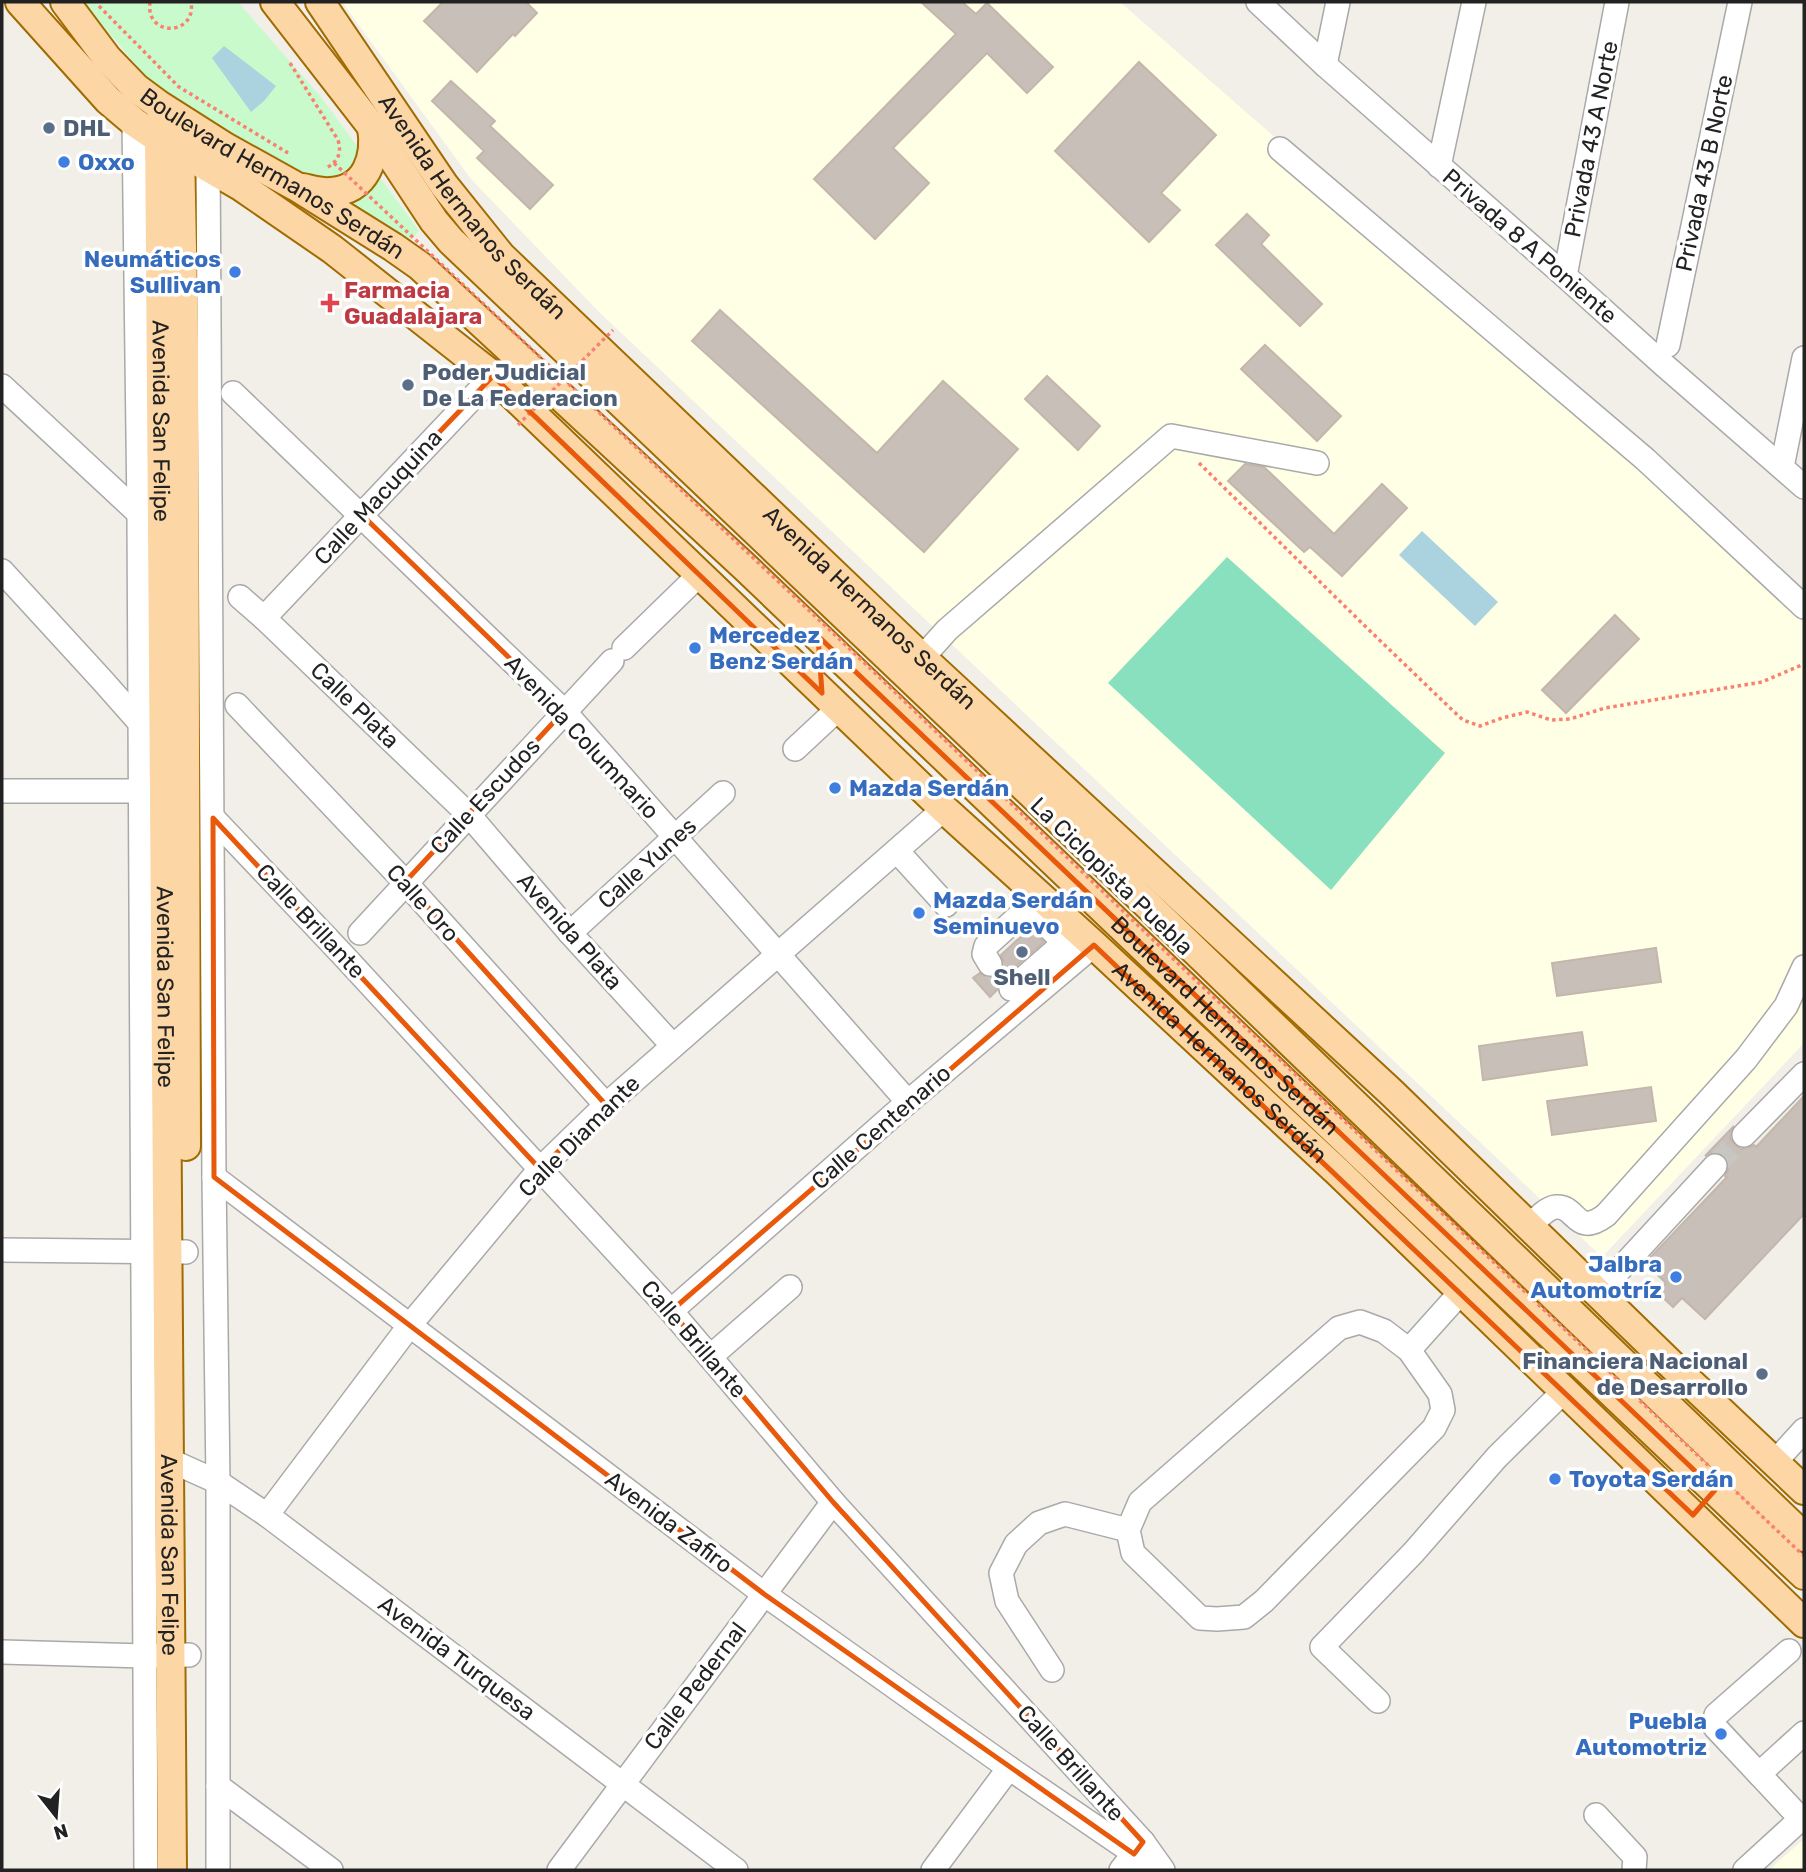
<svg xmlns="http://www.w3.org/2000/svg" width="1806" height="1872" font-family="Rubik,sans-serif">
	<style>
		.education { fill: #ffffe5 }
		.park { fill: #c8facc }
		.pitch { fill: #88e0be }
		.water { fill: #aad3df }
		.building { fill: #c7bfb8; stroke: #c4b6ab; stroke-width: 2 }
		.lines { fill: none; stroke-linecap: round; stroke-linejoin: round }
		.minor-tunnel { stroke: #c8c6c1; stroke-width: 23; stroke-dasharray: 23 11; stroke-linecap: butt }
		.minor-casing { stroke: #a9a9a9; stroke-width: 26 }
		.major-casing { stroke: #a06b00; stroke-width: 32 }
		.path { stroke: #fa8072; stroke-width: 3.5; stroke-dasharray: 3.5 3.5; stroke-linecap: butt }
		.minor { stroke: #fff; stroke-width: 23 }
		.major { stroke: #fcd6a4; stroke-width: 28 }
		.path-bridge { stroke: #fa8072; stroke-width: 3.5; stroke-dasharray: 3.5 3.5; stroke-linecap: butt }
		.marked { fill: none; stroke: #e8590c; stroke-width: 5; stroke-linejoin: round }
		.service-dot { fill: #5c6f8a; stroke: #fff; stroke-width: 2.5 }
		.shop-dot { fill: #3f7fe0; stroke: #fff; stroke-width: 2.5 }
		.health-dot { fill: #e0444e; stroke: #fff; stroke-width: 2.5 }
		.labels { text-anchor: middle; stroke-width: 7; stroke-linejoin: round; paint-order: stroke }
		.service-label { font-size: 23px; font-weight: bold; fill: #4e5e75; stroke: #fff; text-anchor: start }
		.street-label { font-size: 23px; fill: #222; stroke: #fff }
		.shop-label { font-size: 23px; font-weight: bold; fill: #366cbe; stroke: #fff; text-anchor: start }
		.health-label { font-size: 23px; font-weight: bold; fill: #be3a42; stroke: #fff; text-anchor: start }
	</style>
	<rect width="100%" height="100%" fill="#f2efe9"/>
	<g class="education">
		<polygon points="342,2 1120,2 1804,599 1804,1043 1602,1257 599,312 471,179"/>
		<polygon points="1804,1839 1804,1870 1769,1870"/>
	</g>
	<polygon class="park" points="83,2 238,2 321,97 419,231 406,244 148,79"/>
	<polygon class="pitch" points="1227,557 1445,753 1331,890 1108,683"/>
	<g class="water">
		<polygon points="224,46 276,86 264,101 251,112 212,58"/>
		<polygon points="1422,531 1498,602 1475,626 1399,555"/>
	</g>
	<g class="building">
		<polygon points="443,2 526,2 537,13 515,36 513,34 477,72 424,21"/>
		<polygon points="921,2 962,2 976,14 987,3 1053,67 1027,93 987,53 893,148 929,183 875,239 814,179 956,34"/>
		<polygon points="1139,62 1216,135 1161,193 1180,210 1149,242 1055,151"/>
		<polygon points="451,81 495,121 490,126 553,185 530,209 477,158 484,151 432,101"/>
		<polygon points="1247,214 1269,235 1261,244 1322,304 1300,326 1216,245"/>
		<polygon points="720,310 877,453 943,381 1018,449 924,552 692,341"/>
		<polygon points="1265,345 1341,416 1317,441 1241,369"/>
		<polygon points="1047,376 1100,426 1078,450 1025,399"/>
		<polygon points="1245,464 1264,467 1334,534 1382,484 1407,508 1342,576 1310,547 1304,552 1228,481"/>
		<polygon points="1615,615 1639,639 1566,713 1542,690"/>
		<polygon points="1030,928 1044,942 1002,978 998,984 997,990 990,997 973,978 980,973 990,978 998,976 1002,971 1004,964 1001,955"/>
		<polygon points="1656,948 1661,982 1557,996 1552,963"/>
		<polygon points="1582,1032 1587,1065 1483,1080 1479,1046"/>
		<polygon points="1651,1087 1656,1121 1552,1135 1547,1101"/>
		<polygon points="1804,1096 1804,1214 1705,1319 1682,1298 1673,1307 1657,1292 1666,1283 1645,1263 1727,1177 1725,1176 1728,1170 1728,1163 1725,1156 1717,1152 1710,1153 1705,1156 1734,1126 1731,1131 1730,1138 1735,1145 1741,1149 1748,1148 1754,1145 1756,1147"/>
	</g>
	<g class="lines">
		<g class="minor-tunnel">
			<polyline points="990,964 1006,983"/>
			<polyline points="1715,1166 1744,1135"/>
		</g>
		<g class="minor-casing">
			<g id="minor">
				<polyline points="1258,2 1325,65 1565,276 1664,365 1804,487"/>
				<polyline points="1325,65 1338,2"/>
				<polyline points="134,122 139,513 146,1870"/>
				<polyline points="1280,149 1645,459 1804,607"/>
				<polyline points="208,155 214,1177 218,1482 218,1870"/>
				<polyline points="1439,166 1474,2"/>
				<polyline points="1565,276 1617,2"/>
				<polyline points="1668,345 1740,2"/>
				<polyline points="2,386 146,520"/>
				<polyline points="233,393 564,711 908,1102"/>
				<polyline points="1782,467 1804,358"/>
				<polyline points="2,571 102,680 140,723"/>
				<polyline points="240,597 264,618 469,815 570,933 673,1046"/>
				<polyline points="264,618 493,376"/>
				<polyline points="624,648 699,575"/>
				<polyline points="922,658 947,630 1171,436 1317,463"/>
				<polyline points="237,705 405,882 606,1105"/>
				<polyline points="795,749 839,708"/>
				<polyline points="2,791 153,791"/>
				<polyline points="213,818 342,954 671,1311 833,1502 1143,1842 1163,1870"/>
				<polyline points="897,851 946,905"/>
				<polyline points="1029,907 1074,953"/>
				<polyline points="360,933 612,661"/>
				<polyline points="570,933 723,793"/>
				<polyline points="990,964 984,954 986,946 1041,896"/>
				<polyline points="1011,989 1079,930"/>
				<polyline points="1744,1135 1804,1074"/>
				<polyline points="214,1177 764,1594 1009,1768 1157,1869"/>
				<path d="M1529 1227C1536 1220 1546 1208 1556 1207 1577 1205 1575 1238 1606 1215L1746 1059 1786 1006 1804 967"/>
				<polyline points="2,1250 186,1252"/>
				<polyline points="1598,1293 1715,1166"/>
				<polyline points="671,1311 908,1102 1094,945"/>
				<polygon points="1360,1322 1384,1331 1409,1350 1440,1394 1443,1410 1434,1428 1264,1601 1244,1617 1217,1619 1200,1618 1133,1553 1128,1530 1140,1502 1339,1328"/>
				<polyline points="1409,1350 1461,1292"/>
				<polyline points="710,1357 790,1287"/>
				<polyline points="169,1460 218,1482 267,1515 736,1870"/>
				<polyline points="1775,1462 1804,1430"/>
				<polyline points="267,1515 410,1325 540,1169 606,1105 944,809"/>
				<polyline points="1789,1651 1716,1715 1714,1723 1715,1727 1759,1774 1804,1733"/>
				<polyline points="2,1652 145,1656 189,1655"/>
				<polyline points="1052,1670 1007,1601 1001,1573 1016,1544 1039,1523 1065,1514 1128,1530"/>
				<polyline points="1378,1701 1322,1647 1413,1553 1497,1457 1564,1391"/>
				<polyline points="1759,1774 1801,1819"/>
				<polyline points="218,1786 331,1870"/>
				<polyline points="1596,1815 1635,1857 1634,1870"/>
				<polyline points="559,1870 833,1502"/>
				<polyline points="933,1870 1009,1768"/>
				<polyline points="1121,1870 1143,1842"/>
				<polyline points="1745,1870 1804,1816"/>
			</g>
		</g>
		<g class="major-casing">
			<g id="major">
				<path id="s1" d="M20 2 108 100 134 122 159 139 242 187 332 249 493 376 944 809 1094 945 1339 1173 1804 1623"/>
				<path id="s2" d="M65 2 107 58 136 88 159 105 225 147 297 187 393 247 420 266 746 568 1280 1078 1804 1575"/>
				<polyline points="275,2 372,127 434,221 451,241 1098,857 1804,1537"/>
				<path id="s3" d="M320 2 444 185 501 256 922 658 1392 1093 1678 1371 1804 1490"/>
				<path id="s4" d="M159 123 172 1870"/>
				<polyline points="181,137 180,151 184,343 186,1146"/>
				<path d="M303 188C312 190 322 193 331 192 366 190 377 158 372 127"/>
			</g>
		</g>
		<g class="path">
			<path d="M150 2C145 38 197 36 191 2"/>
			<polyline points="99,6 179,87 288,153"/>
			<path d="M290 63 338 140C342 153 338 162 326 168"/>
			<polyline points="1199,463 1367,628 1449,707 1463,720 1480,726 1502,718 1527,712 1551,720 1570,719 1605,708 1762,682 1804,664"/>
		</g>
		<use href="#minor" class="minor"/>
		<use href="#major" class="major"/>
		<g class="path-bridge">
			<polyline points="334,163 852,651 1147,934 1804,1556"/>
			<polyline points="518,425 613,330"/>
		</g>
	</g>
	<path class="marked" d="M493 376 822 693 818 636 1715 1490 1693 1515 1094 945 671 1311 833 1502 1143 1842 1134 1854 764 1594 214 1177 213 818 540 1169 606 1105 405 882 564 711 361 514Z"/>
	<g class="service-dot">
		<circle cx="49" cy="128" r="7"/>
		<circle cx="408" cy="385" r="7"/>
		<circle cx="1022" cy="952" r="7"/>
		<circle cx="1762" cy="1374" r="7"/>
	</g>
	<g class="shop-dot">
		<circle cx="64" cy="162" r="7"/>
		<circle cx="235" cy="272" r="7"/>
		<circle cx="695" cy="648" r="7"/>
		<circle cx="835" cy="788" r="7"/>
		<circle cx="919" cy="913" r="7"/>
		<circle cx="1676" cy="1277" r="7"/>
		<circle cx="1555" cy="1479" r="7"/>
		<circle cx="1721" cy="1734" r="7"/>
	</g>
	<path class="health-dot" d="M326.5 292.5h7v7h7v7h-7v7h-7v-7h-7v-7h7z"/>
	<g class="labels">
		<g class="service-label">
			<text x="63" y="136">DHL</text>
			<text x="422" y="380">Poder Judicial<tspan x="422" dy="26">De La Federacion</tspan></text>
			<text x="1022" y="985" text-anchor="middle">Shell</text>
			<text x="1748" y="1369" text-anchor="end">Financiera Nacional<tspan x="1748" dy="26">de Desarrollo</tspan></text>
		</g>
		<g class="street-label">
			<text transform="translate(1591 139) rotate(-79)" y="8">Privada 43 A Norte</text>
			<text dy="8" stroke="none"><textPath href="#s2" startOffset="273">Boulevard Hermanos Serdán</textPath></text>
			<text transform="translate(1704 173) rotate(-78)" y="8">Privada 43 B Norte</text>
			<text dy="8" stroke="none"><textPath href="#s3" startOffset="256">Avenida Hermanos Serdán</textPath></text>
			<text transform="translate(1530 246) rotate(41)" y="8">Privada 8 A Poniente</text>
			<text dy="8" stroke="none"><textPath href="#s4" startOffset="298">Avenida San Felipe</textPath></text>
			<text transform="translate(378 497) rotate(-47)" y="8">Calle Macuquina</text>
			<text dy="8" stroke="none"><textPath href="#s3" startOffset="822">Avenida Hermanos Serdán</textPath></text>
			<text transform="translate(355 705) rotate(44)" y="8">Calle Plata</text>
			<text transform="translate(582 737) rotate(47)" y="8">Avenida Columnario</text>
			<text transform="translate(485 796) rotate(-47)" y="8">Calle Escudos</text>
			<text transform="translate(647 863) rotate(-42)" y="8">Calle Yunes</text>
			<text transform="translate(1112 876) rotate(44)" y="8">La Ciclopista Puebla</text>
			<text transform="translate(423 903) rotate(48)" y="8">Calle Oro</text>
			<text transform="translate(311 921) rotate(47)" y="8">Calle Brillante</text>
			<text transform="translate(570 931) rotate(49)" y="8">Avenida Plata</text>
			<text dy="8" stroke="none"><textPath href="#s4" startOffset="864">Avenida San Felipe</textPath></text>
			<text dy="8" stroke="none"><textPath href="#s2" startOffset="1554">Boulevard Hermanos Serdán</textPath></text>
			<text dy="8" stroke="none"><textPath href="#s1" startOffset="1606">Avenida Hermanos Serdán</textPath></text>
			<text transform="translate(881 1127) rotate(-41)" y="8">Calle Centenario</text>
			<text transform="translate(579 1136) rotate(-45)" y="8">Calle Diamante</text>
			<text transform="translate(694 1339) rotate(49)" y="8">Calle Brillante</text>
			<text transform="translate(669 1522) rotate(37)" y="8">Avenida Zafiro</text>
			<text dy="8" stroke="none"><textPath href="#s4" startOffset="1432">Avenida San Felipe</textPath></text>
			<text transform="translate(457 1658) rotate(37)" y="8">Avenida Turquesa</text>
			<text transform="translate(695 1686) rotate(-53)" y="8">Calle Pedernal</text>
			<text transform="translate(1071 1763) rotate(48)" y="8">Calle Brillante</text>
		</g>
		<g class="shop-label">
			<text x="78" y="170">Oxxo</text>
			<text x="221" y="267" text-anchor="end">Neumáticos<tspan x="221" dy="26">Sullivan</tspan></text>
			<text x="709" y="643">Mercedez<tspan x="709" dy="26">Benz Serdán</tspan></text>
			<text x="849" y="796">Mazda Serdán</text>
			<text x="933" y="908">Mazda Serdán<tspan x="933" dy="26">Seminuevo</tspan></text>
			<text x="1662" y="1272" text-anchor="end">Jalbra<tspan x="1662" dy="26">Automotríz</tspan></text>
			<text x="1569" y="1487">Toyota Serdán</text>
			<text x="1707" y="1729" text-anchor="end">Puebla<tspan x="1707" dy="26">Automotriz</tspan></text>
		</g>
		<g class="health-label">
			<text x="344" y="298">Farmacia<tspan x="344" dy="26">Guadalajara</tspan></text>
		</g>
	</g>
	<rect width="1806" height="1872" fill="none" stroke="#222222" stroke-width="7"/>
	<g transform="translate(56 1816) rotate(163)" stroke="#ffffff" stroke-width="5" paint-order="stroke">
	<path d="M0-5L12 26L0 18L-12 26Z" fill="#222222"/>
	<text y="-10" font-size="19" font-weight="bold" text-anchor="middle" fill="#222222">N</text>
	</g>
</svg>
